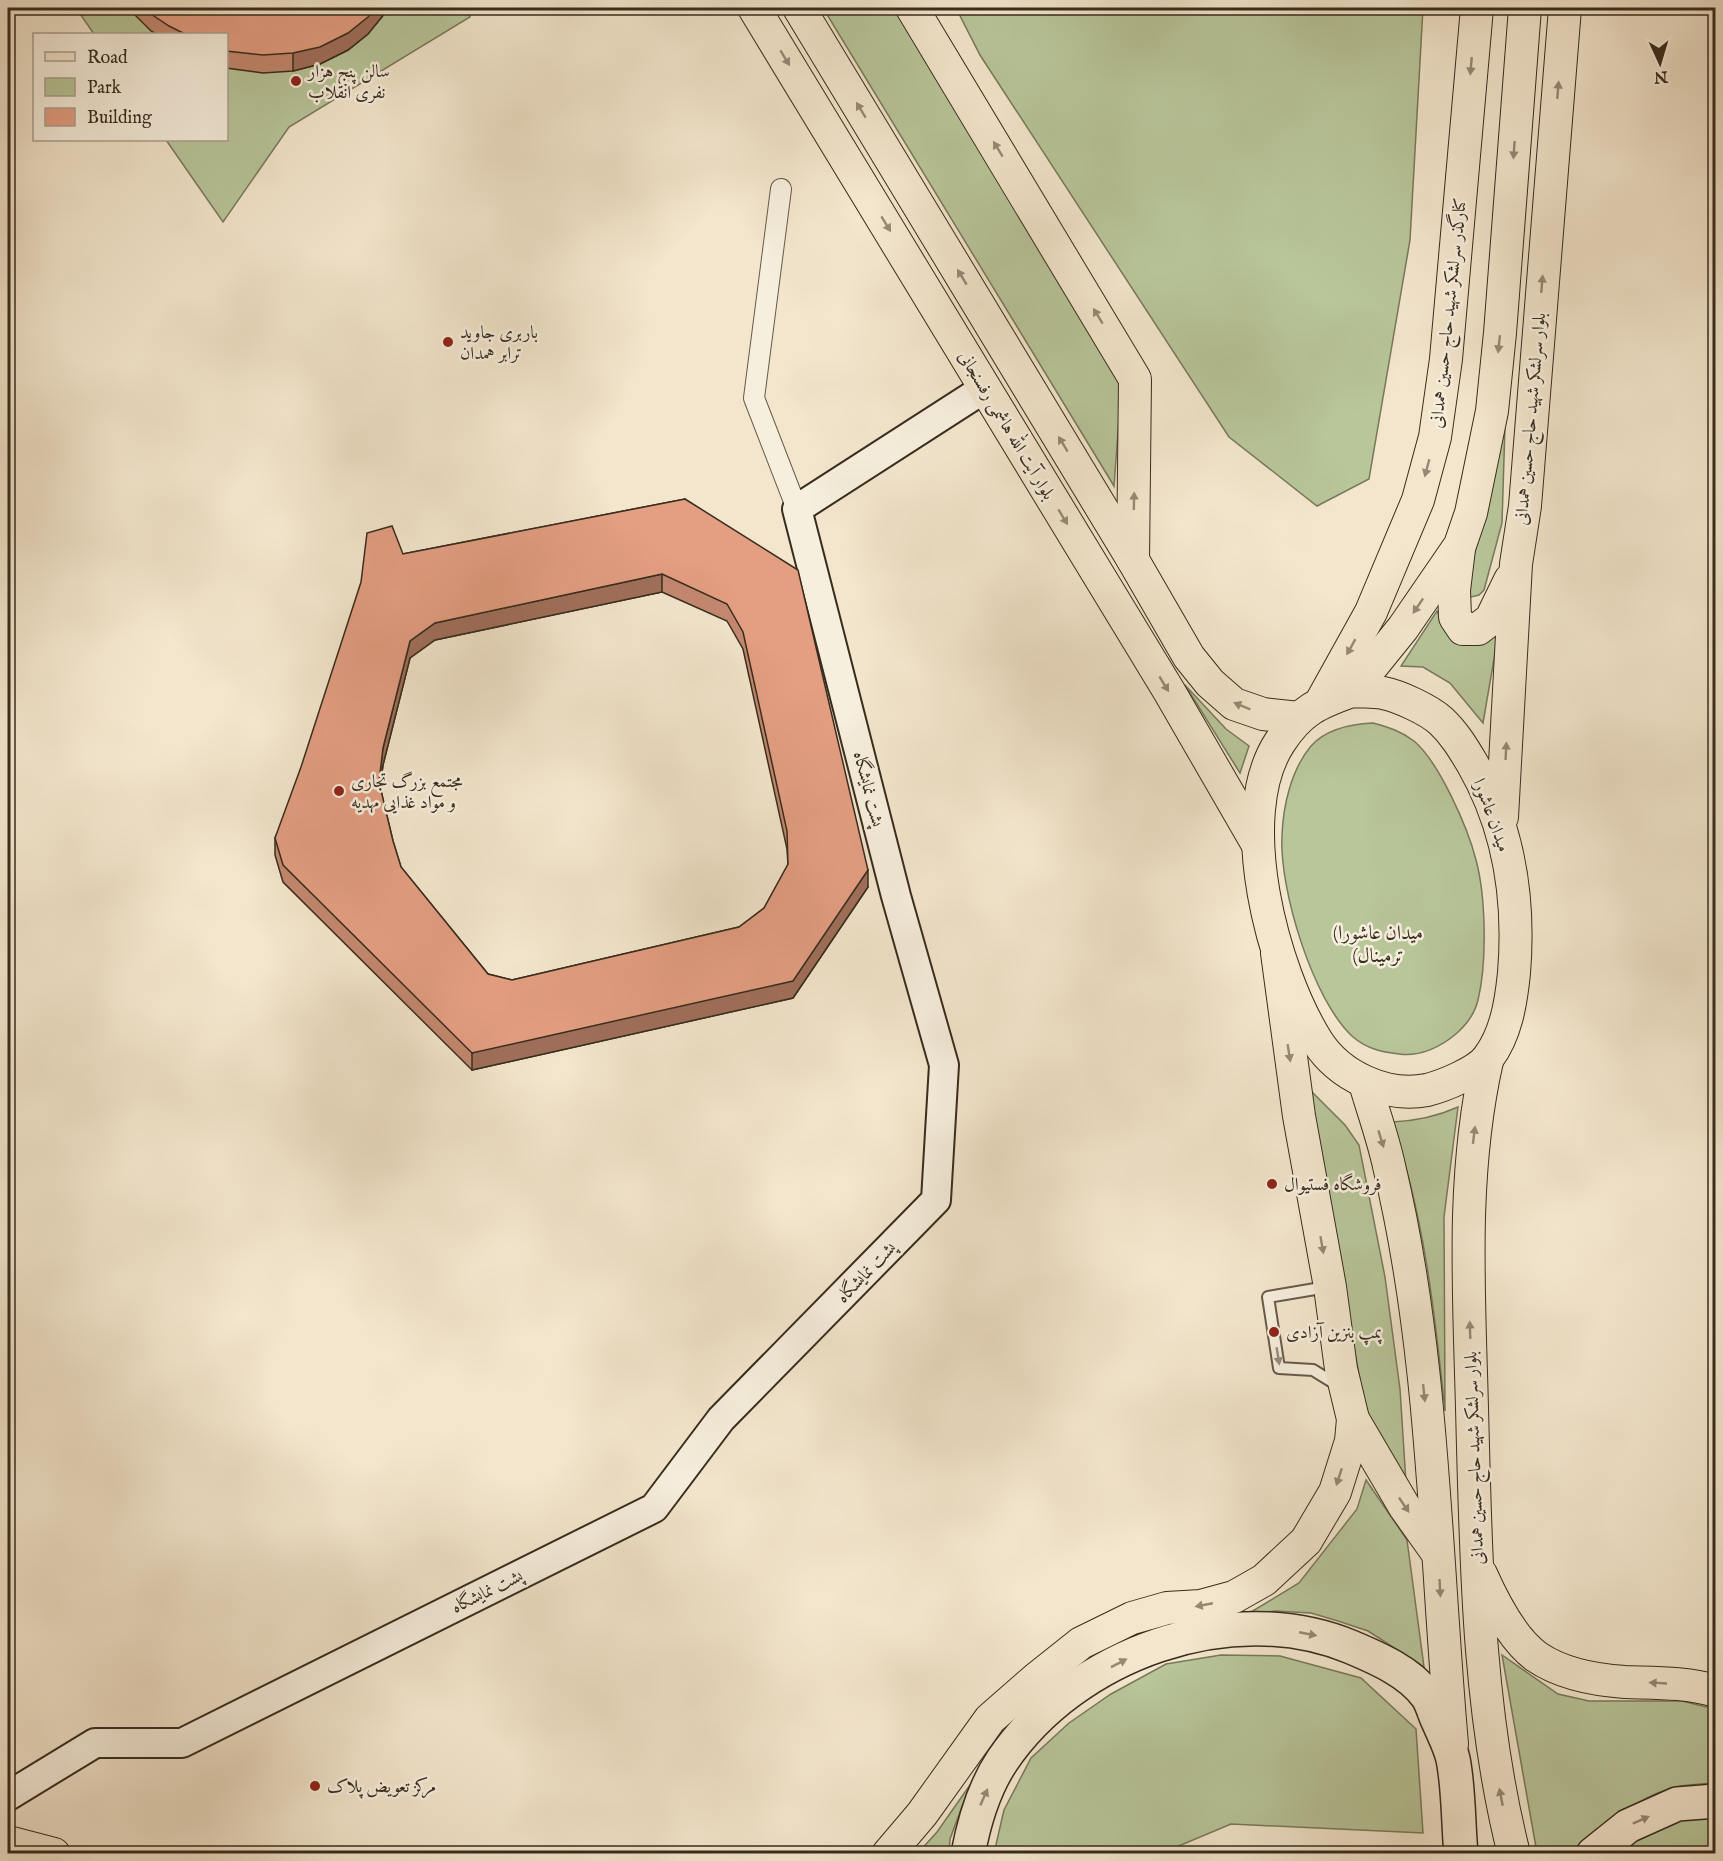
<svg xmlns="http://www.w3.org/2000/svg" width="1723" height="1861" font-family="'IM FELL English',Amiri,serif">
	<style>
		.green { fill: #b8c69a; stroke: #78795c; stroke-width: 1.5 }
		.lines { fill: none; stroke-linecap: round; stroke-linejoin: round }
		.lane-casing { stroke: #665a49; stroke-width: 14 }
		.street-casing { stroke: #665a49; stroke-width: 22 }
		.secondary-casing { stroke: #372c1d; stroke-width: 32 }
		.primary-casing { stroke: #372c1d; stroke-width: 34 }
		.highway-casing { stroke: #372c1d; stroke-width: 36 }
		.lane { stroke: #f7efde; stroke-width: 10 }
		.street { stroke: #f7efde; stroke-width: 20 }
		.secondary { stroke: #f7efde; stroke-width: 28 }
		.primary { stroke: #f3e6cd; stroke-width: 32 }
		.highway { stroke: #f3e6cd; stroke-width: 33 }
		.wall { fill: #c48870; stroke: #372c1d; stroke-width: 1.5; fill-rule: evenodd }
		.shaded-wall { fill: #a06f5b; stroke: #372c1d; stroke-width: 1.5 }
		.building { fill: #e49e82; stroke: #372c1d; stroke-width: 1.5; fill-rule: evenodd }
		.oneway { fill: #958975 }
		.oneway2 { fill: #978e7e }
		.poi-dot { fill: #8f2418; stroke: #f7efde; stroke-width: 2 }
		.labels { text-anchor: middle; stroke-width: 5; stroke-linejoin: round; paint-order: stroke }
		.poi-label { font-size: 18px; fill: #372c1d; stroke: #f7efde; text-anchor: start }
		.street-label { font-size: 18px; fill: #372c1d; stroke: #f7efde }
		.neighbourhood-label { font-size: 20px; fill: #372c1d; stroke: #f7efde }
	</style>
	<rect width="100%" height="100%" fill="#f3e6cd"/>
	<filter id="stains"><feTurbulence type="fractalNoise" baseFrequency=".00333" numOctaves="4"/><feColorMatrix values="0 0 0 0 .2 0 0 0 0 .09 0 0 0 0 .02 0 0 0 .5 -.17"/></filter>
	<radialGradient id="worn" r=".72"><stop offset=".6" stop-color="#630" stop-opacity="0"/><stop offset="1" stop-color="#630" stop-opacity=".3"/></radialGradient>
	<g class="green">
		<polygon points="76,8 467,8 470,17 289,127 223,222 166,140 226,140 226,34 94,34"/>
		<polygon points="823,8 899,8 1122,378 1114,486"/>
		<polygon points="956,8 1423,8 1410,240 1369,479 1317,506 1229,437 980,55"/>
		<polygon points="1505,426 1502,523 1484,590 1479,595 1471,597 1465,591 1465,584 1485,518 1493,475"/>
		<polygon points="1437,611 1442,622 1500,624 1483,723 1450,683 1423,667 1401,666"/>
		<polygon points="1185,685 1226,729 1249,746 1240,773"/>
		<path d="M1373 723C1388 727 1401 731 1414 741 1439 762 1468 828 1476 860 1486 897 1487 963 1478 1000 1475 1013 1467 1024 1457 1033 1441 1047 1420 1057 1399 1054 1382 1052 1367 1049 1353 1037 1313 1001 1279 889 1282 836 1283 806 1291 770 1311 746 1326 729 1351 724 1373 723Z"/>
		<polygon points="1305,1085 1345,1125 1359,1145 1385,1277 1400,1389 1406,1483 1366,1412"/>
		<path d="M1458 1107 1444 1217 1445 1411C1435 1314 1424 1215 1392 1122 1416 1121 1436 1117 1458 1107Z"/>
		<polygon points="1366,1480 1407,1540 1424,1667 1368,1631 1338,1621 1311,1613 1275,1611 1246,1615 1299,1583 1357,1509"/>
		<polygon points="1221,1655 1280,1656 1361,1678 1416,1729 1423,1833 1231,1824 1162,1853 994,1853 1004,1810 1031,1758 1069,1723 1111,1694 1166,1664"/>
		<path d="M1502 1655 1558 1694 1589 1701H1682L1715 1709V1783C1700 1784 1683 1784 1669 1789 1632 1800 1604 1829 1576 1853H1537Z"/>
		<polygon points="970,1785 950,1839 949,1853 918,1853 937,1832"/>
		<polygon points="1715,1817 1715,1853 1618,1854 1634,1841 1681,1820"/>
	</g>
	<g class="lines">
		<g class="lane-casing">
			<polyline id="lane" points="1327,1287 1268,1297 1279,1368 1313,1370 1339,1386"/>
		</g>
		<g class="street-casing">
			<polyline id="street" points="781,189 754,398 797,509"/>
		</g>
		<g class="secondary-casing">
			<polyline id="secondary" points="8,1796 95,1743 182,1743 654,1508 721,1419 936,1200 944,1065 896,896 797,509 985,388"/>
		</g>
		<g class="primary-casing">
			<g id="primary">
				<polyline points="754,8 1169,691 1258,845"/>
				<polyline points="799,8 1133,560 1189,657 1210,683 1234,704 1263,714 1299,718"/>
				<polyline points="912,8 1135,379 1133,560"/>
				<polyline points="1459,549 1454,590 1455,617 1463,629 1478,629 1491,619 1510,580"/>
				<path d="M1352 691C1362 692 1374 691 1383 693 1399 696 1429 710 1441 721 1454 733 1463 748 1472 763 1509 827 1520 900 1514 973 1511 1003 1506 1034 1488 1058 1478 1072 1443 1086 1427 1090 1386 1098 1339 1076 1317 1041 1273 971 1231 816 1280 742 1300 711 1318 703 1352 691Z"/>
				<polyline points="1352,691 1403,628 1460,545 1471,513 1492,411 1500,333 1525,8"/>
				<polyline points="1321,702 1371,612 1418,500 1435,437 1446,359 1477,8"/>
				<polyline points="1502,817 1516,564 1525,506 1565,8"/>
				<path d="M1487 1061C1461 1176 1469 1291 1472 1408 1476 1557 1477 1708 1514 1854"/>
				<path d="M1365 1083C1373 1111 1383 1138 1389 1166 1434 1353 1435 1552 1452 1744"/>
				<polyline points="1353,1419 1404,1506 1438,1554"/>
				<path d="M1481 1574C1493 1601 1513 1640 1537 1657 1562 1674 1595 1680 1625 1682 1655 1683 1686 1682 1716 1691"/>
				<polyline points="8,1842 54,1854"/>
				<polyline points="888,1854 922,1814 990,1719 1037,1678 1081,1643 1132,1618 1167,1608 1201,1606 1234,1597 1264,1580 1306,1541 1335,1492 1351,1441 1353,1419 1341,1369 1330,1287 1299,1116 1277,953"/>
			</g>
		</g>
		<g class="highway-casing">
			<g id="highway">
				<path d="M968 1854C974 1822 984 1788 1002 1761 1074 1654 1231 1597 1351 1647 1377 1658 1410 1672 1427 1696 1432 1703 1434 1713 1438 1721 1443 1733 1450 1746 1453 1759 1459 1789 1458 1822 1461 1854"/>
				<polyline points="1593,1854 1628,1826 1677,1804 1716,1801"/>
			</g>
		</g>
		<use href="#lane" class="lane"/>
		<use href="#street" class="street"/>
		<use href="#secondary" class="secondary"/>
		<use href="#primary" class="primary"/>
		<use href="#highway" class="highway"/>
	</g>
	<g class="wall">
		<polygon points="128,8 388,8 385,13 368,34 348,50 320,64 293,71 263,73 226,68 226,34 156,34 151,31"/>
		<path d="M685 499 868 887 793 998 472 1070 283 882 275 855V838L403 554ZM662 592 727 621 743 649 787 849 788 865 764 908 739 927 512 980 488 974 401 867 393 841 380 787 383 765 410 658 435 640Z"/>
	</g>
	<g class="shaded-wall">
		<polygon points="375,8 388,8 385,13 368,34 348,50 320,64 293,71 293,53"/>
		<polygon points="662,574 662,592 435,640 410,658 383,765 379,799 379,782 383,748 410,641 435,623"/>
		<polygon points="868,870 868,887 793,998 472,1070 472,1053"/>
	</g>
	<g class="building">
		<polygon points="145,8 375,8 368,17 348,33 320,47 293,53 263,55 226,51 226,34 185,34 169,26 151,14"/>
		<path d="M685 499 798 570 868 870 793 981 472 1053 283 865 275 838 301 767 361 582 367 533 392 526 403 554ZM662 574 727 604 743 632 787 831 788 864 764 908 739 927 512 980 488 974 401 867 393 841 379 782 383 748 410 641 435 623Z"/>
	</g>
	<defs><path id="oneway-solid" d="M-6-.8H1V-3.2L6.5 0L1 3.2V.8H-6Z" transform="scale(1.5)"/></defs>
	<g class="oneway">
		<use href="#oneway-solid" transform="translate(785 58) rotate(59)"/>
		<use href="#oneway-solid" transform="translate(1471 66) rotate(95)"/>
		<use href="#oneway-solid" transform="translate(1558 90) rotate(-85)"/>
		<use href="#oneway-solid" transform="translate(861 110) rotate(-121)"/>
		<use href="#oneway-solid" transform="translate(998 149) rotate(-121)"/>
		<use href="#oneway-solid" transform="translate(1514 150) rotate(94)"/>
		<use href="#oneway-solid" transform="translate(886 224) rotate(59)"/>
		<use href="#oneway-solid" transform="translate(962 277) rotate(-121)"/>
		<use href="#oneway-solid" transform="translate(1542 284) rotate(-85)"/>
		<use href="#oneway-solid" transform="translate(1098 316) rotate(-121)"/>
		<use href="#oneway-solid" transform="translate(1499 344) rotate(96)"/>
		<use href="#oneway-solid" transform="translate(1063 444) rotate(-121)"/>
		<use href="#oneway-solid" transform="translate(1427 468) rotate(105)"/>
		<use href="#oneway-solid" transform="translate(1134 501) rotate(-89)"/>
		<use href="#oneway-solid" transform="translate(1063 517) rotate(59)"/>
		<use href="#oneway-solid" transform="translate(1418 606) rotate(124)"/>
		<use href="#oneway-solid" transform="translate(1351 647) rotate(119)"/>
		<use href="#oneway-solid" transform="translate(1164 684) rotate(59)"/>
		<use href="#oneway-solid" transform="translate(1242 706) rotate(-158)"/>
		<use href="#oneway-solid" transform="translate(1506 751) rotate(-87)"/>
		<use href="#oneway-solid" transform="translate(1289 1053) rotate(81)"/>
		<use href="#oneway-solid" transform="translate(1474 1135) rotate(-83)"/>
		<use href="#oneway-solid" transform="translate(1381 1139) rotate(73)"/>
		<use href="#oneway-solid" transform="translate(1322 1245) rotate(80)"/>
		<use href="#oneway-solid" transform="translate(1470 1330) rotate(-92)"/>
		<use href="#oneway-solid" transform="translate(1424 1393) rotate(84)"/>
		<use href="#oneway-solid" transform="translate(1339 1477) rotate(108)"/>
		<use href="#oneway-solid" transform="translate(1404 1505) rotate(56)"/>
		<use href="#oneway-solid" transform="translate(1440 1588) rotate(87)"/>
		<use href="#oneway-solid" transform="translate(1204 1605) rotate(169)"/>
		<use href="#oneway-solid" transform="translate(1308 1634) rotate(11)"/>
		<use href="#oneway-solid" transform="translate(1119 1663) rotate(-27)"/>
		<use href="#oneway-solid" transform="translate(1658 1683) rotate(-177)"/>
		<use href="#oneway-solid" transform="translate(984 1797) rotate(-66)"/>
		<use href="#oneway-solid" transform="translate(1501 1797) rotate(-101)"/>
		<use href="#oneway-solid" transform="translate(1641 1820) rotate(-24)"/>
	</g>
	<use class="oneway2" href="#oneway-solid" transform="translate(1278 1356) rotate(81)"/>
	<g class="poi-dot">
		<circle cx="296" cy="81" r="6"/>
		<circle cx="448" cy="342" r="6"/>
		<circle cx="339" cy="791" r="6"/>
		<circle cx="1272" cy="1184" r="6"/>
		<circle cx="1274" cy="1332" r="6"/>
		<circle cx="315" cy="1786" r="6"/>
	</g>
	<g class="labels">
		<g class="poi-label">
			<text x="308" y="77">سالن پنج هزار<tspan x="308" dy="21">نفری انقلاب</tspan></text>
			<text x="460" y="338">باربری جاوید<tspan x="460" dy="21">ترابر همدان</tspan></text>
			<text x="351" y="787">مجتمع بزرگ تجاری<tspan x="351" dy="21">و مواد غذایی مهدیه</tspan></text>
			<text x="1284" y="1190">فروشگاه فستیوال</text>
			<text x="1286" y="1338">پمپ بنزین آزادی</text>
			<text x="327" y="1792">مرکز تعویض پلاک</text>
		</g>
		<g class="street-label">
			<text transform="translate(1448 313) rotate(-84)" y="6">کنارگذر سرلشکر شهید حاج حسین همدانی</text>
			<text transform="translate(1530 419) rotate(-85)" y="6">بلوار سرلشکر شهید حاج حسین همدانی</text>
			<text transform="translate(1007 425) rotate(59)" y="6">بلوار آیت الله هاشمی رفسنجانی</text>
			<text transform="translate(869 789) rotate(76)" y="6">پشت نمایشگاه</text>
			<text transform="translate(1492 815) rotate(70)" y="6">میدان عاشورا</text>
			<text transform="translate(866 1272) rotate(-46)" y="6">پشت نمایشگاه</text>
			<text transform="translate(1474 1458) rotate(-92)" y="6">بلوار سرلشکر شهید حاج حسین همدانی</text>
			<text transform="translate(487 1591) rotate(-26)" y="6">پشت نمایشگاه</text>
		</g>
		<g class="neighbourhood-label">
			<text x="1378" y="939">(میدان عاشورا<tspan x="1378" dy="23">(ترمینال</tspan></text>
		</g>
	</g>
	<rect width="1723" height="1861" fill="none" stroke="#f3e6cd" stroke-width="30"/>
	<rect x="9" y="9" width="1705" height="1843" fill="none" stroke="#372c1d" stroke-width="3"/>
	<rect x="15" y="15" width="1693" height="1831" fill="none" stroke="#372c1d" stroke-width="1.5"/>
	<rect x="33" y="33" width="195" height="108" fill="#f7efde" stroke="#aaa191" stroke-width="1.5"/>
	<rect x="45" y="52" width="30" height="9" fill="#f3e6cd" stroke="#aaa191" stroke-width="1.5"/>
	<text x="87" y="63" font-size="18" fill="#372c1d">Road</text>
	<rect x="45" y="78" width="30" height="18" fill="#b8c69a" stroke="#aaa191" stroke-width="1.5"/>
	<text x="87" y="93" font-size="18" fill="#372c1d">Park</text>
	<rect x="45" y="108" width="30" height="18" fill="#e49e82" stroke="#aaa191" stroke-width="1.5"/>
	<text x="87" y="123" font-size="18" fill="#372c1d">Building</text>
	<g transform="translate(1660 63) rotate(176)" stroke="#f7efde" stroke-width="4.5" paint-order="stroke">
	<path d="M0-4.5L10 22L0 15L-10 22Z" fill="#372c1d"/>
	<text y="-9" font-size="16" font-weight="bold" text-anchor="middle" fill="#372c1d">N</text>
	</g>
	<rect width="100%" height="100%" filter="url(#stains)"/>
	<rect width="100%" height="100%" fill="url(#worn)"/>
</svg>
